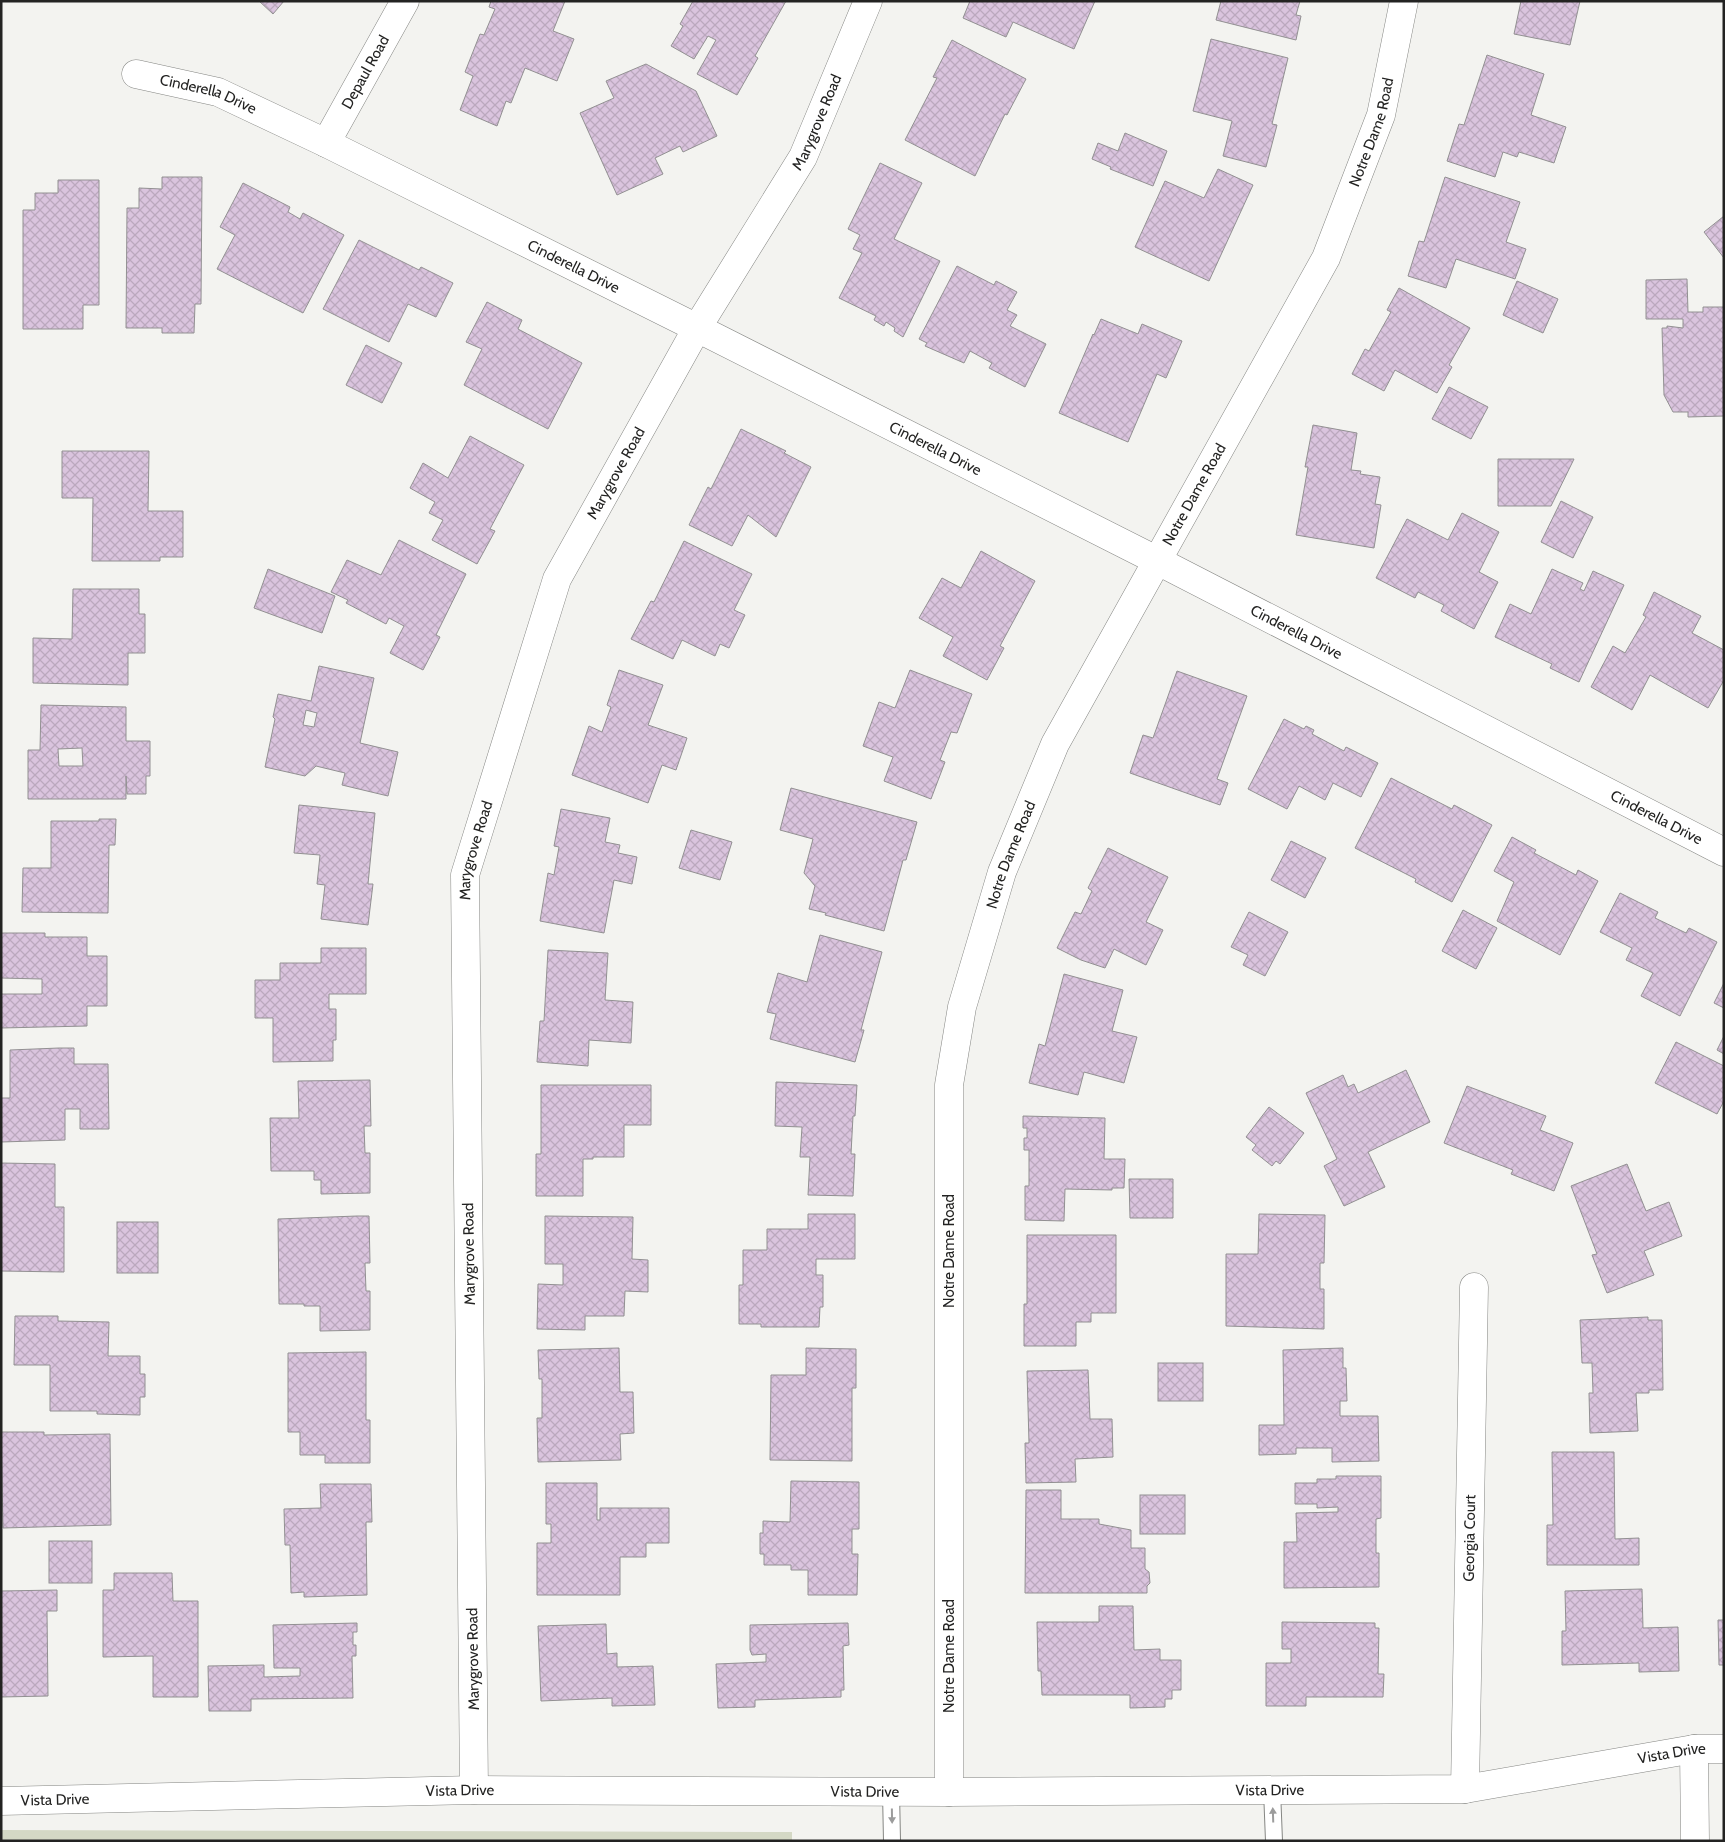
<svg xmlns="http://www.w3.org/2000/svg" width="1725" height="1842" font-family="Cabin,sans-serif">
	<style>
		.green { fill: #d4d8c5 }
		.building { fill: url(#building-cross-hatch); stroke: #929092; fill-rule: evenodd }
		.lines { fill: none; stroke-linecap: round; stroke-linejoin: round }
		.service-casing { stroke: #858683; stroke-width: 18 }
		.minor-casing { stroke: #858683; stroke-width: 29 }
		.service { stroke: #fff; stroke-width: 16 }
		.minor { stroke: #fff; stroke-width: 28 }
		.oneway { fill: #9c9c9c }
		.labels { text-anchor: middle; stroke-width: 5; stroke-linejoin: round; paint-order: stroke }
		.street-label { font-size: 15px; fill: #232322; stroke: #fffffe }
	</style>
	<defs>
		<pattern id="building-cross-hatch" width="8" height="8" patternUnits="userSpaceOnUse" patternTransform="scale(1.25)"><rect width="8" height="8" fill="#dac4de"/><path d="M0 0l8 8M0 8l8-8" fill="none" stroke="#bba8be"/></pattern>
	</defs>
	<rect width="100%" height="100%" fill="#f3f3f0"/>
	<polygon class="green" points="1,1830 792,1832 792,1841 1,1841"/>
	<g class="building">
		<polygon points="259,1 284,1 273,14"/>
		<polygon points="491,1 565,1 553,31 574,39 557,81 525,68 511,103 506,101 497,126 460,110 473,76 465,72 480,34 484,35 495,9 489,7"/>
		<polygon points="693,1 786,1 755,56 758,58 737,95 697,74 716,40 708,36 694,59 671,46 683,26 680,24"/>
		<polygon points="970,1 1095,1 1074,49 1013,22 1006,37 963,18"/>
		<polygon points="1221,1 1300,1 1296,15 1301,16 1296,40 1216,20"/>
		<polygon points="1521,1 1580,1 1570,45 1514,34"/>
		<polygon points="1211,39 1288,58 1272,124 1277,125 1266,167 1223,156 1232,121 1193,111"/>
		<polygon points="952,40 1026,79 1007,115 1005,114 975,176 905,140 937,78 933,77"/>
		<polygon points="1487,55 1544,74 1531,115 1566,127 1554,163 1519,152 1517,157 1503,152 1495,177 1447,161 1459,124 1464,125"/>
		<polygon points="646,64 696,91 717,136 683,152 680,146 655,158 663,174 617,195 580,113 614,98 606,81"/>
		<polygon points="1125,133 1167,151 1153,186 1110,169 1111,167 1092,159 1098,143 1118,151"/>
		<polygon points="880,163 922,183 894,239 940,261 903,337 894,331 895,328 886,322 884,326 874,320 876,316 839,298 862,253 853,249 860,235 848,229"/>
		<polygon points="1218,169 1253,185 1209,281 1135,247 1165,181 1204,198"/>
		<polygon points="162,177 202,177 201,304 195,304 194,333 162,333 162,328 126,328 127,208 139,208 139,188 162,189"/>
		<polygon points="1445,177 1520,202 1506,242 1526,249 1515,279 1456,259 1446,288 1408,276 1419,241 1424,242"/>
		<polygon points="58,180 99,180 99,305 83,305 83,329 23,329 23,210 35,210 35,193 58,193"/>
		<polygon points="243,183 290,207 288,212 300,219 303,213 344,235 303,313 217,269 235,235 220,227"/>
		<polygon points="1724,216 1724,258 1704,232"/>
		<polygon points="359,240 419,270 421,267 453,283 436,317 408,304 389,342 323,309"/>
		<polygon points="957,266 994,285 996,281 1017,292 1007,310 1017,315 1010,326 1046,344 1025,387 989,368 992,363 970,351 964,363 925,346 927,343 919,339"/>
		<polygon points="1687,279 1688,312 1703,312 1703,307 1724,307 1724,416 1688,417 1688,412 1673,412 1664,395 1662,328 1667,328 1667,326 1683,328 1683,319 1646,319 1646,280"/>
		<polygon points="1517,281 1558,299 1543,333 1503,315"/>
		<polygon points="1399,288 1470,328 1449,365 1452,367 1437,393 1395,370 1384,391 1352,374 1365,349 1369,351 1391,312 1387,310"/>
		<polygon points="487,302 522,320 518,329 582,363 548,429 464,385 482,349 466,342"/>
		<polygon points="1101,319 1138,334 1142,324 1182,341 1166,378 1157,374 1128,442 1059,413 1093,334 1094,335"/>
		<polygon points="366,345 402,363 382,403 346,385"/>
		<polygon points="1449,387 1488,407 1471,439 1432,419"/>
		<polygon points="1313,425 1357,433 1351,470 1361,471 1360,474 1380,477 1375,504 1381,505 1374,548 1296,535 1308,467 1305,467"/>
		<polygon points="741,429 786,451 784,453 811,467 776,537 748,515 732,546 689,525 708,487 711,489"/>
		<polygon points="470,436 524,465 490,529 495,531 477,564 432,540 443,520 429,513 435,502 410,488 423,463 448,478"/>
		<polygon points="62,451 149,451 148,511 183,511 183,557 160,557 160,561 92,561 93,498 62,498"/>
		<polygon points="1498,459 1574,459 1551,506 1498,506"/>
		<polygon points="1561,501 1593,517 1573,558 1541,542"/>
		<polygon points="1462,513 1499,532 1479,572 1498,582 1474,629 1441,611 1444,605 1418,592 1415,598 1376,578 1407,519 1448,540"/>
		<polygon points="399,540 466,574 436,635 440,637 423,670 390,653 404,626 389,618 386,624 346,603 348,600 331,592 347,560 381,575"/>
		<polygon points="684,541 752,574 734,610 745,615 729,648 720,644 715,656 682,640 673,659 631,639 651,601 654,602"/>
		<polygon points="981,551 1035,581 1000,646 1004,648 987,680 943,656 953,637 919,618 942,578 961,588"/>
		<polygon points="268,569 335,596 322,633 254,608"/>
		<polygon points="1552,569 1583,583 1580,589 1584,591 1593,571 1624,585 1579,682 1550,668 1552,664 1495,637 1510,604 1531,614"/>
		<polygon points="73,589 139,589 139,614 145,614 145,653 128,653 128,685 33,683 33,638 72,639"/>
		<polygon points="1654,592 1701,616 1692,633 1724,650 1724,680 1708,708 1650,675 1632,710 1591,687 1613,646 1625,653 1646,617 1643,615"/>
		<path d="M319 666 374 678 360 743 398 752 388 796 342 785 345 773 316 766 305 776 265 767 275 719 273 717 278 694 311 701ZM306 710 317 713 314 727 303 725Z"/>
		<polygon points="619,670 663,685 648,725 687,738 676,770 662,765 648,803 572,775 589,726 602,732 611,707 607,705"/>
		<polygon points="910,670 972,694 957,733 951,732 940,760 945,762 931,799 884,781 893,757 863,746 879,702 895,708"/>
		<polygon points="1177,671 1247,696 1217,779 1228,783 1220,805 1130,773 1143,735 1153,738"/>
		<path d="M41 705 126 707V741H150V776H146V794H127L126 776V799H28V750H40ZM82 748 83 766H59L58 749Z"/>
		<polygon points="1284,719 1304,729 1306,726 1314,730 1312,734 1344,751 1346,747 1378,763 1361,797 1333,783 1325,800 1299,786 1287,809 1248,789"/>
		<polygon points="1391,778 1452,809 1454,805 1492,825 1452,902 1415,882 1416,879 1355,848"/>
		<polygon points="791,788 917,822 906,860 903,860 884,931 825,915 826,913 809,909 815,886 804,873 813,839 780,830"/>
		<polygon points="299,805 375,813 368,884 373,884 368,925 321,919 325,885 317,884 320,855 294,853"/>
		<polygon points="561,809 610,818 605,842 620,845 618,853 637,857 632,884 614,880 604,933 540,921 548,873 554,875 559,847 554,846"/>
		<polygon points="99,819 116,819 115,845 109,845 108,913 22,912 23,868 51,868 51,821 99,821"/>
		<polygon points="691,830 732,842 720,880 679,868"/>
		<polygon points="1512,837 1536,850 1534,853 1576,875 1578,870 1598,881 1560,955 1497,921 1514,882 1494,871"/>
		<polygon points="1291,841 1326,858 1305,898 1271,880"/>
		<polygon points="1108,848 1168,877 1146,922 1163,930 1146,965 1114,949 1105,968 1081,960 1057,948 1075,912 1081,914 1092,891 1088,888"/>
		<polygon points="1620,893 1658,912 1655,918 1686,933 1689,928 1717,942 1680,1016 1641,996 1653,973 1626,960 1632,948 1600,932"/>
		<polygon points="1463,910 1497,928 1476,969 1442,951"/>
		<polygon points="1249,912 1288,932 1265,976 1243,965 1248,955 1231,947"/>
		<polygon points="1,933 45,933 45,937 87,937 87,956 107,956 107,1006 87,1006 87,1026 1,1028 1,994 42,994 42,979 1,978"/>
		<polygon points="820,935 882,952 861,1030 864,1030 855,1062 770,1039 776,1014 767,1012 778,973 807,982"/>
		<polygon points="321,948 366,948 366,994 329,994 329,1009 336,1009 336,1040 333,1040 333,1061 273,1062 273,1018 255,1018 255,980 280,980 280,963 321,963"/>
		<polygon points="548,950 608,953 605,1000 633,1002 631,1043 589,1040 588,1066 537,1062 540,1021 544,1021"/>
		<polygon points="1064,974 1123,990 1112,1031 1137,1037 1124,1083 1084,1072 1078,1095 1029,1083 1039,1044 1045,1046"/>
		<polygon points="1724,983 1724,1008 1714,1003"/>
		<polygon points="1724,1036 1724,1054 1717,1050"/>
		<polygon points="1676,1042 1724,1066 1724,1101 1717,1114 1655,1083"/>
		<polygon points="59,1048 74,1048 74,1064 108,1064 109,1129 80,1129 80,1109 65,1109 65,1140 1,1142 1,1098 10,1098 10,1050"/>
		<polygon points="1406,1070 1430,1122 1368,1152 1385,1187 1344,1206 1324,1166 1337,1159 1306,1093 1343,1075 1348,1087 1354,1084 1358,1093"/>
		<polygon points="370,1080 371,1126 364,1126 365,1153 370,1153 370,1193 321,1194 321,1180 314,1180 314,1171 271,1171 270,1118 299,1118 298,1081"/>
		<polygon points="776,1082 857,1085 855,1116 853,1116 851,1154 855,1154 853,1196 808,1195 810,1157 800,1157 802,1127 775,1126"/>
		<polygon points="541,1085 651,1085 651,1125 624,1125 624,1157 593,1157 593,1159 583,1159 583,1196 536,1196 536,1154 541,1154"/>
		<polygon points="1467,1086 1546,1116 1540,1130 1573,1143 1554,1191 1511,1174 1513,1170 1444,1143"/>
		<polygon points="1269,1107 1304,1133 1280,1164 1276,1161 1272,1166 1252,1150 1256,1145 1246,1137"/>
		<polygon points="1023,1116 1105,1118 1104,1159 1125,1159 1124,1188 1112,1188 1112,1190 1065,1189 1064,1221 1025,1220 1025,1186 1029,1186 1029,1150 1024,1150 1024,1138 1027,1138 1027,1128 1023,1128"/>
		<polygon points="1,1163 55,1164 55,1207 64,1207 64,1272 1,1271"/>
		<polygon points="1627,1164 1646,1211 1669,1202 1682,1236 1644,1251 1654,1275 1607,1293 1592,1255 1597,1254 1571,1186"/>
		<polygon points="1129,1179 1173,1179 1173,1218 1130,1218"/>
		<polygon points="808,1214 855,1214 855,1259 816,1259 816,1275 823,1275 823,1307 820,1307 819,1327 761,1327 761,1324 739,1324 739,1285 743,1285 743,1250 767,1250 767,1229 808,1229"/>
		<polygon points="1259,1214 1325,1215 1324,1263 1320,1263 1320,1289 1324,1289 1324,1329 1226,1326 1226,1254 1258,1254"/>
		<polygon points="357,1216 369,1216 370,1263 365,1263 366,1291 370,1291 370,1330 320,1331 320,1306 304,1306 304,1304 279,1304 278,1219"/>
		<polygon points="545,1216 633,1217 632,1259 648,1260 648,1292 625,1291 624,1316 585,1316 585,1330 537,1329 538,1284 563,1285 563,1264 545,1264"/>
		<rect x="117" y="1222" width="41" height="51"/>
		<polygon points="1027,1235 1116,1235 1116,1313 1091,1313 1091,1322 1076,1322 1076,1346 1024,1346 1024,1304 1027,1304"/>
		<polygon points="15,1316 58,1316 58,1321 109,1322 108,1356 140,1356 140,1374 145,1374 145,1397 140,1397 140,1415 97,1414 97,1411 50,1411 50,1365 14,1365"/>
		<polygon points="1648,1317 1648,1320 1662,1320 1663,1390 1649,1390 1649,1393 1636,1393 1638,1431 1590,1433 1589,1393 1593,1393 1592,1363 1582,1363 1580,1320"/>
		<polygon points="619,1348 620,1392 633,1392 634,1433 620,1434 621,1460 538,1462 537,1418 542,1418 542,1379 539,1379 538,1350"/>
		<polygon points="806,1348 856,1349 856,1388 852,1388 852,1461 770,1460 771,1375 806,1375"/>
		<polygon points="1343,1348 1343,1368 1346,1368 1347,1401 1340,1401 1340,1416 1378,1416 1379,1461 1332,1462 1332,1448 1296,1448 1296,1454 1259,1455 1259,1425 1284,1425 1283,1350"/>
		<polygon points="366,1352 366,1420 370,1420 370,1463 325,1463 325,1455 300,1455 300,1432 288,1432 288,1353"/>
		<rect x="1158" y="1363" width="45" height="38"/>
		<polygon points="1088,1370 1090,1419 1112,1419 1113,1457 1075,1459 1076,1482 1026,1483 1025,1443 1029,1443 1027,1371"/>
		<polygon points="1,1432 44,1432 44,1435 110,1434 111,1525 3,1528"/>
		<polygon points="1552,1452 1614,1452 1615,1539 1639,1538 1639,1565 1547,1565 1547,1525 1553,1525"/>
		<polygon points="1336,1476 1381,1476 1381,1518 1376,1519 1376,1553 1379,1553 1379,1587 1284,1588 1284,1542 1297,1542 1296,1513 1338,1512 1338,1507 1317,1508 1317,1504 1295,1504 1295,1483 1317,1483 1317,1479 1336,1479"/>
		<polygon points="791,1481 859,1482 859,1529 852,1529 852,1554 858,1554 857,1595 808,1595 808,1570 791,1570 791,1565 764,1565 764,1554 760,1554 760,1533 763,1533 763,1521 790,1522"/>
		<polygon points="546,1483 597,1483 597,1520 600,1520 600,1508 669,1508 669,1543 646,1543 646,1557 620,1557 620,1595 537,1595 537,1543 551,1543 551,1524 546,1524"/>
		<polygon points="320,1484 371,1484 372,1522 366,1522 367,1595 304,1597 304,1592 291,1593 290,1545 285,1545 284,1509 321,1508"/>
		<polygon points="1026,1490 1061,1490 1061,1519 1099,1519 1099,1524 1131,1530 1131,1548 1145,1548 1145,1569 1149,1572 1150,1583 1147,1586 1147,1593 1025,1593"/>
		<rect x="1140" y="1495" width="45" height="39"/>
		<rect x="49" y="1541" width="43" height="42"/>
		<polygon points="114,1573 172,1573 173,1601 198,1601 198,1697 153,1697 153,1656 103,1657 103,1590 114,1590"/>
		<polygon points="1642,1589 1643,1628 1678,1627 1679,1671 1639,1672 1639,1663 1562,1665 1562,1631 1566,1631 1565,1591"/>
		<polygon points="57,1590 57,1611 47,1611 48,1696 1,1697 1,1591"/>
		<polygon points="1099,1606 1133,1606 1134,1650 1160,1649 1160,1660 1181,1660 1181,1690 1172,1690 1172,1699 1165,1699 1165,1707 1130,1708 1130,1695 1042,1695 1041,1671 1038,1671 1037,1622 1099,1622"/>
		<polygon points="1718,1620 1724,1620 1724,1665 1719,1665"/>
		<polygon points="1282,1622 1375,1623 1375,1628 1379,1628 1378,1674 1384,1674 1383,1697 1306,1697 1306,1706 1266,1706 1266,1663 1291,1663 1291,1649 1282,1649"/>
		<polygon points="357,1623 357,1632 353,1632 353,1645 356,1645 356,1656 352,1656 353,1698 251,1699 251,1711 209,1711 208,1666 264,1665 264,1677 300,1676 300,1668 274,1668 273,1625"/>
		<polygon points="848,1623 849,1645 843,1646 844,1690 841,1690 841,1697 755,1700 755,1707 718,1708 716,1664 766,1662 766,1654 752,1655 750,1650 750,1625"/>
		<polygon points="606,1624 607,1654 617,1653 617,1667 653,1666 655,1705 612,1706 612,1698 541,1701 538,1626"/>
	</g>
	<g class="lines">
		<g class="service-casing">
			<g id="service">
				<polyline points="1272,1790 1274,1841"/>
				<polyline points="891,1792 892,1841"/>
			</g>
		</g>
		<g class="minor-casing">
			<g id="minor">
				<path id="s1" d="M136 74 218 92 326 143 697 328 1156 560 1724 852"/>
				<path id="s2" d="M326 143 405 1"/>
				<polyline points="1694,1749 1695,1841"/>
				<path id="s3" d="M1465 1789 1474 1287"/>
				<path id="s4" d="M474 1790 465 875 557 579 697 328 803 157 868 1"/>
				<path id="s5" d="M949 1792V1085L962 1007 1002 872 1055 744 1326 258 1381 115 1404 1"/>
				<path id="s6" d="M1 1801 474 1790 949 1792 1465 1789 1694 1749H1724"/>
			</g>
		</g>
		<use href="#service" class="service"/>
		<use href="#minor" class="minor"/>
	</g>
	<defs><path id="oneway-solid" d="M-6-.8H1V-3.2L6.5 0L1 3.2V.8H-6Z" transform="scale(1.25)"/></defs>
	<g class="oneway">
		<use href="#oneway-solid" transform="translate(1273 1815) rotate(-92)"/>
		<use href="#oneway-solid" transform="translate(892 1816) rotate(89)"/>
	</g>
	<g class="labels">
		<g class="street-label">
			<text dy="5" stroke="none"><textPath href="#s2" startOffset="81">Depaul Road</textPath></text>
			<text dy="5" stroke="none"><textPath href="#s1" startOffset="75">Cinderella Drive</textPath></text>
			<text dy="5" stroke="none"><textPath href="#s4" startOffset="1751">Marygrove Road</textPath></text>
			<text dy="5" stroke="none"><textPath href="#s5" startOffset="1756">Notre Dame Road</textPath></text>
			<text dy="5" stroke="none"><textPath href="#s1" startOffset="480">Cinderella Drive</textPath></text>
			<text dy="5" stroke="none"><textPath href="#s1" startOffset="885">Cinderella Drive</textPath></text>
			<text dy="5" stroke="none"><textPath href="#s4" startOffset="1346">Marygrove Road</textPath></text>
			<text dy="5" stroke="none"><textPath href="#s5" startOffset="1351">Notre Dame Road</textPath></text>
			<text dy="5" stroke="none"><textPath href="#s1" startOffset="1290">Cinderella Drive</textPath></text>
			<text dy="5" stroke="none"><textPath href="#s1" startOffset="1695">Cinderella Drive</textPath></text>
			<text dy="5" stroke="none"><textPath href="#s4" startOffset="941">Marygrove Road</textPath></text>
			<text dy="5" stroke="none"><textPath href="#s5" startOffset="946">Notre Dame Road</textPath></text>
			<text transform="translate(949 1251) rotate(-90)" y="5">Notre Dame Road</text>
			<text transform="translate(469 1254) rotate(-91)" y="5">Marygrove Road</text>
			<text dy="5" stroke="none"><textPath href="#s3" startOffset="251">Georgia Court</textPath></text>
			<text transform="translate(949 1656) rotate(-90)" y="5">Notre Dame Road</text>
			<text transform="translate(473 1659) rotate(-91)" y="5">Marygrove Road</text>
			<text dy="5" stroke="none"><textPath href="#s6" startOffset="1674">Vista Drive</textPath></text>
			<text dy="5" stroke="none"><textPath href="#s6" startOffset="1269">Vista Drive</textPath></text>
			<text dy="5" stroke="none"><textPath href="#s6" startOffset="459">Vista Drive</textPath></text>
			<text dy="5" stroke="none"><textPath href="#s6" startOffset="864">Vista Drive</textPath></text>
			<text dy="5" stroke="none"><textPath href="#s6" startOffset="54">Vista Drive</textPath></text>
		</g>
	</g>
	<rect width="1725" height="1842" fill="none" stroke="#232322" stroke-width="5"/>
</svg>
